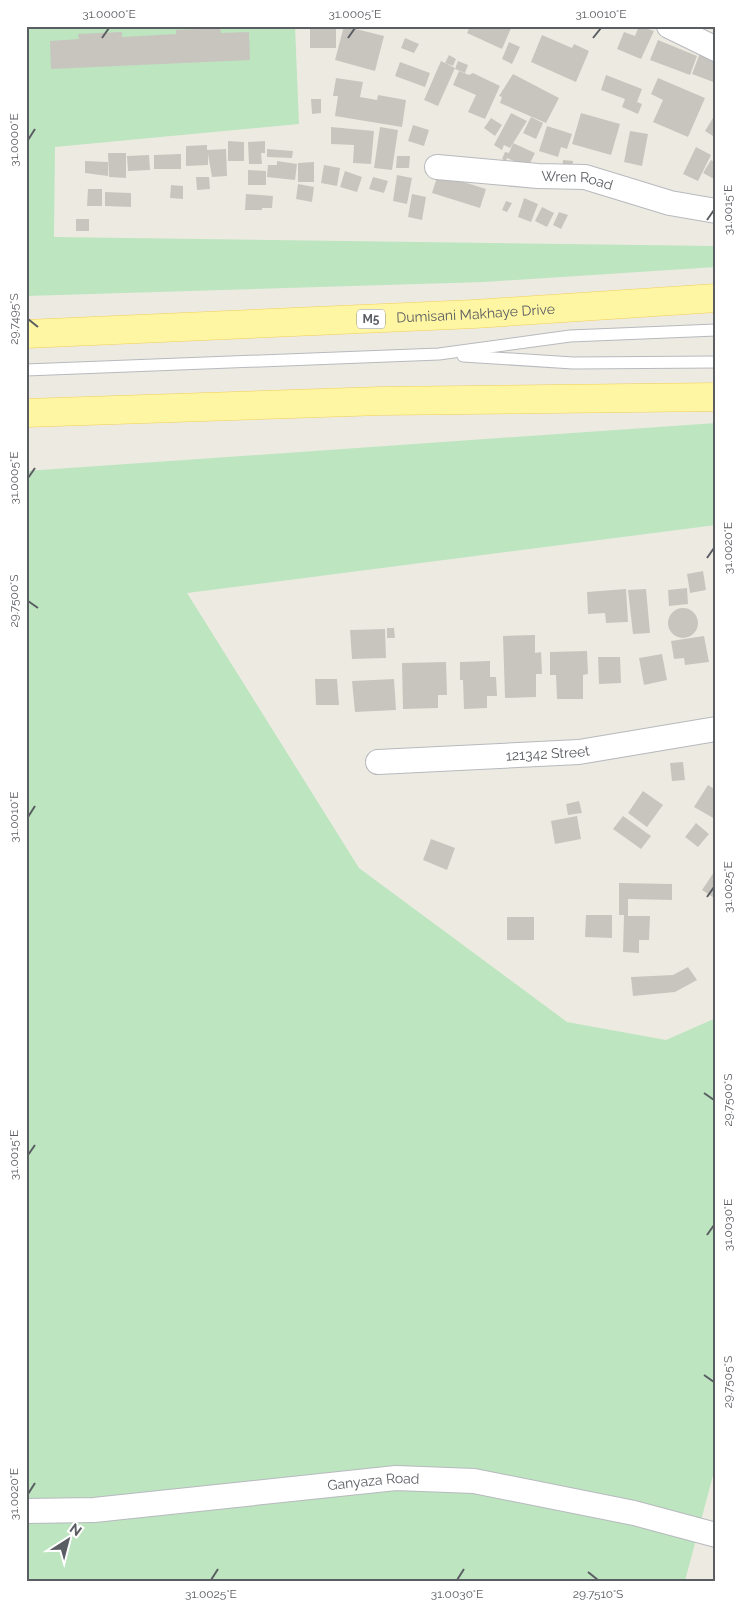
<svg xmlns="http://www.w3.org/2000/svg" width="742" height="1607" font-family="Raleway,sans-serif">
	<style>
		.green { fill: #bde5c0 }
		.building { fill: #c8c5bf }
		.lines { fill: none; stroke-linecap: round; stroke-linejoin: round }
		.lane-casing { stroke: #b7b9be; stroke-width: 13 }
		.street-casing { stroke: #b7b9be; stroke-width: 26 }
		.primary-casing { stroke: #f1cf56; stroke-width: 29 }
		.lane { stroke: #fff; stroke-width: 11 }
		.street { stroke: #fff; stroke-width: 24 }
		.primary { stroke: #fff6a4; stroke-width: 28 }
		.ticks { fill: none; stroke: #5a5d62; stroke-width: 2 }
		.labels { text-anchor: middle; stroke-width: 4; stroke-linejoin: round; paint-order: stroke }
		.shield { fill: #fff; stroke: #8c8e91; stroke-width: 1 }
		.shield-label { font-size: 12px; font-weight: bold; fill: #5a5d62 }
		.street-label { font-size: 14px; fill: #5a5d62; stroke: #fff }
		.neatline { fill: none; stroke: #5a5d62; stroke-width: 2 }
		.ticks-label { font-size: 12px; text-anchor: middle; fill: #5a5d62 }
	</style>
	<rect width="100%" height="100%" fill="#edebe1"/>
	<g class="green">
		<polygon points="26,26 295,26 299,124 55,147 54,237 716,246 716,267 484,282 26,296"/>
		<polygon points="716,423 716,525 187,593 359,868 567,1022 666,1040 716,1018 716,1464 685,1581 26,1581 26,471"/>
	</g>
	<g class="building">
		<rect x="310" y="26" width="26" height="22"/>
		<polygon points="344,26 384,36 375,71 335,60"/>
		<polygon points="470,26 512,26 502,49 467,33"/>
		<polygon points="639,26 654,31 641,59 617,49 624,32 635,36"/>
		<polygon points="220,28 221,33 249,32 250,60 51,69 50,41 79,39 78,34 122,32 122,37 176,34 176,30"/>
		<polygon points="542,35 572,48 574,44 589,51 576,82 531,62"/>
		<polygon points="405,38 419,44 414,53 401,48"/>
		<polygon points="658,40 697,56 690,75 650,60"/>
		<polygon points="509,42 520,47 512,64 502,59"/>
		<polygon points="700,53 716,58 716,83 692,74"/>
		<polygon points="449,55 456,59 453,66 445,63"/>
		<polygon points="441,61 455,68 438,106 424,100"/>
		<polygon points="458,61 468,65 465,73 455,69"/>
		<polygon points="400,62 430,73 425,87 395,76"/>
		<polygon points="459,71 469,75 473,73 500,86 485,119 468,112 476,95 453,85"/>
		<polygon points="513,74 559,98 546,123 500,103 502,97 499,96"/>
		<polygon points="606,75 642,89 637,102 642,104 638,114 622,107 625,99 601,90"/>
		<polygon points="336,78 363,82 360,97 377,100 378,95 406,100 402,127 335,116 338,96 333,96"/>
		<polygon points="658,78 705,98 688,137 653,122 663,100 651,94"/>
		<polygon points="311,99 321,99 321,113 312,114"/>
		<polygon points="511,113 527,121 510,148 504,145 502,150 494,145"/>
		<polygon points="581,113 620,124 611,155 572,144"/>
		<polygon points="716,113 716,138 705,131"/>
		<polygon points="531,117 543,123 536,139 523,133"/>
		<polygon points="491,118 502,125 495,136 484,128"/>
		<polygon points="413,125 429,130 424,146 408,141"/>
		<polygon points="547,126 572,134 567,149 561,147 558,157 539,151"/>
		<polygon points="331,127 374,131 371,164 353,163 354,145 331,144"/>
		<polygon points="380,127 398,130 392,170 374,168"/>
		<polygon points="630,131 648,134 642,166 624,162"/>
		<polygon points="228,141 244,142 244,161 228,161"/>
		<polygon points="265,141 265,153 261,153 262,164 249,164 248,142"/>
		<polygon points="513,143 535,153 528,167 507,158 506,161 502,159 505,152 509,153"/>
		<polygon points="207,145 207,150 226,149 227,176 212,177 208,154 208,165 186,166 186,146"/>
		<polygon points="696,147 711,155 698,181 683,174"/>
		<polygon points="267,149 293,151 292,158 267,157"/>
		<polygon points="108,153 126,153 126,178 109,177"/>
		<polygon points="181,154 181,169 154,169 154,155"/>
		<polygon points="149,155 150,170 128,171 127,156"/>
		<polygon points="397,156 410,156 409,168 396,168"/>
		<polygon points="563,160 573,161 572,173 562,172"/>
		<polygon points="711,160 716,163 714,179 703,173"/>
		<polygon points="85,161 108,162 108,176 85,173"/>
		<polygon points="277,161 297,164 295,180 267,177 268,165 277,165"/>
		<polygon points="314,162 314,182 298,182 298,163"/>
		<polygon points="324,165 340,168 337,186 321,183"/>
		<polygon points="248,170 266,171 266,185 248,185"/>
		<polygon points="345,171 362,177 357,192 340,187"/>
		<polygon points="438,174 486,189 480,208 432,193"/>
		<polygon points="397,175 412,178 407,204 393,201"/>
		<polygon points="196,177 209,177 210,189 197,190"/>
		<polygon points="373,177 388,181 384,193 369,189"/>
		<polygon points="298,184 314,187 312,202 296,199"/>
		<polygon points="171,185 183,186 183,199 170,198"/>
		<polygon points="88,189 102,189 102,206 87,206"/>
		<polygon points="105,192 131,193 131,207 105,206"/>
		<polygon points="246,194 273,196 272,208 262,208 262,210 245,210"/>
		<polygon points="412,194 426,197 422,220 408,217"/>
		<polygon points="524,198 538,204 531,222 518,217"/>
		<polygon points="506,201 512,203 507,212 502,210"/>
		<polygon points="542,207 554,213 547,227 535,221"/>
		<polygon points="559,212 568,215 561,229 553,225"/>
		<rect x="76" y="219" width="13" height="12"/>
		<polygon points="703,571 706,590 690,593 687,574"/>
		<polygon points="687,588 688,604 669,606 668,590"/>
		<polygon points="626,589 628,622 606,623 605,613 588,614 587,592"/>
		<polygon points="646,589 650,633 633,634 628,590"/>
		<circle cx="683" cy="623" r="15"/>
		<polygon points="387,628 394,628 395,638 387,638"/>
		<polygon points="385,629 386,658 352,659 350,630"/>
		<polygon points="535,635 535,653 541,652 542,674 536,674 536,697 505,698 503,636"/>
		<polygon points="704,636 709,662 685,665 684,658 674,659 671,641"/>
		<polygon points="587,651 588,674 583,675 583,699 557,699 556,675 550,675 550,652"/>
		<polygon points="662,654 667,680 644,685 639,658"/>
		<polygon points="598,657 620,657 621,683 599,684"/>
		<polygon points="490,661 490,677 496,677 497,696 487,696 487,708 464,709 463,680 460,680 460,662"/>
		<polygon points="446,662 447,695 438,695 438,708 403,709 402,663"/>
		<polygon points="315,679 337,679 339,705 316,705"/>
		<polygon points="394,679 396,710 355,712 352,681"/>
		<polygon points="683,762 685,780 672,781 670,763"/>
		<polygon points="708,785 716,790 715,819 694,807"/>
		<polygon points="643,791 663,805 647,827 628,813"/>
		<polygon points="579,801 582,813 568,815 566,804"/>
		<polygon points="577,816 581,839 555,844 551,821"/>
		<polygon points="623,816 651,836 641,849 613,829"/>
		<polygon points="696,823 709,834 698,847 685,837"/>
		<polygon points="431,839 455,848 447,870 423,860"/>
		<polygon points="716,869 716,899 702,890"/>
		<polygon points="619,883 672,884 672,900 628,899 628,916 650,916 649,940 639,940 639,953 623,952 624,915 619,915"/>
		<polygon points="586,915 612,915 612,938 585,937"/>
		<rect x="507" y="917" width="27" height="23"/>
		<polygon points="688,967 697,980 675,992 633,996 631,977 673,975"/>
	</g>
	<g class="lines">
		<g class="lane-casing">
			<g id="lane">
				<polyline points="463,356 573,363 716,362"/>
				<polyline points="26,370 439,354 570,336 716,330"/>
			</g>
		</g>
		<g class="street-casing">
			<g id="street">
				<polyline points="669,26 716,49"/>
				<path id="s1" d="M437 167 538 176 585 177 670 203 716 211"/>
				<path id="s2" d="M378 762 579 752 716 729"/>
				<path id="s3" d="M26 1511 94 1510 396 1478 474 1481 634 1513 716 1535"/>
			</g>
		</g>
		<g class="primary-casing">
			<g id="primary">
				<path id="s4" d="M26 334 474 314 716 298"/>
				<polyline points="26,413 381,401 716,397"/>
			</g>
		</g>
		<use href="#lane" class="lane"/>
		<use href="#street" class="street"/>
		<use href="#primary" class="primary"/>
	</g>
	<path class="ticks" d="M102 38 109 28M348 38 355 28M593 38 601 28M28 140 35 129M707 220 714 210M28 319 38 327M28 478 35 468M707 558 714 548M28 601 38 608M28 817 35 806M707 897 714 887M704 1093 714 1100M28 1155 35 1145M707 1235 714 1225M704 1375 714 1382M28 1494 35 1483M588 1572 598 1580M211 1580 218 1569M457 1580 464 1569"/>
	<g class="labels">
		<rect class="shield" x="357" y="309.5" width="28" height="19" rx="4"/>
		<g class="shield-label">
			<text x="371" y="323">M5</text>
		</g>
		<g class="street-label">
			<text dy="5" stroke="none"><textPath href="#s1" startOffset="141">Wren Road</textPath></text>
			<text dy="5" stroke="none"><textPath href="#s4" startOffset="450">Dumisani Makhaye Drive</textPath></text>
			<text dy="5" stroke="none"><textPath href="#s2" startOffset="170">121342 Street</textPath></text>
			<text dy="5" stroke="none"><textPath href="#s3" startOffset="349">Ganyaza Road</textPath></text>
		</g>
	</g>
	<rect width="742" height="1607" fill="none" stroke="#ffffff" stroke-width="55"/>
	<g transform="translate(68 1540) rotate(36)" stroke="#ffffff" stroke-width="4" paint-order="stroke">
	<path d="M0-4L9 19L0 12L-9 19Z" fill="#5a5d62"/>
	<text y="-8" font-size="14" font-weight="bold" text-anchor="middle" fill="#5a5d62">N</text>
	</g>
	<rect x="28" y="28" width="686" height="1552" class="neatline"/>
	<g class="ticks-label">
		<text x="109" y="18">31.0000°E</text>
		<text x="355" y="18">31.0005°E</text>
		<text x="601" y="18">31.0010°E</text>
		<text transform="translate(14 140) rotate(-90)" y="4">31.0000°E</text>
		<text transform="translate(728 210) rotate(-90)" y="4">31.0015°E</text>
		<text transform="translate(14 319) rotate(-90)" y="4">29.7495°S</text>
		<text transform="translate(14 478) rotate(-90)" y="4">31.0005°E</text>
		<text transform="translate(728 548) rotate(-90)" y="4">31.0020°E</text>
		<text transform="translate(14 601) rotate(-90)" y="4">29.7500°S</text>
		<text transform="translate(14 817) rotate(-90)" y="4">31.0010°E</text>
		<text transform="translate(728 887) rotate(-90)" y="4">31.0025°E</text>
		<text transform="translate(728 1100) rotate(-90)" y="4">29.7500°S</text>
		<text transform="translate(14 1155) rotate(-90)" y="4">31.0015°E</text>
		<text transform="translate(728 1225) rotate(-90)" y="4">31.0030°E</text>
		<text transform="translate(728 1382) rotate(-90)" y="4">29.7505°S</text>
		<text transform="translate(14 1494) rotate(-90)" y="4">31.0020°E</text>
		<text x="211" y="1598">31.0025°E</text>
		<text x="457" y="1598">31.0030°E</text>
		<text x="598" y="1598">29.7510°S</text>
	</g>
</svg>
